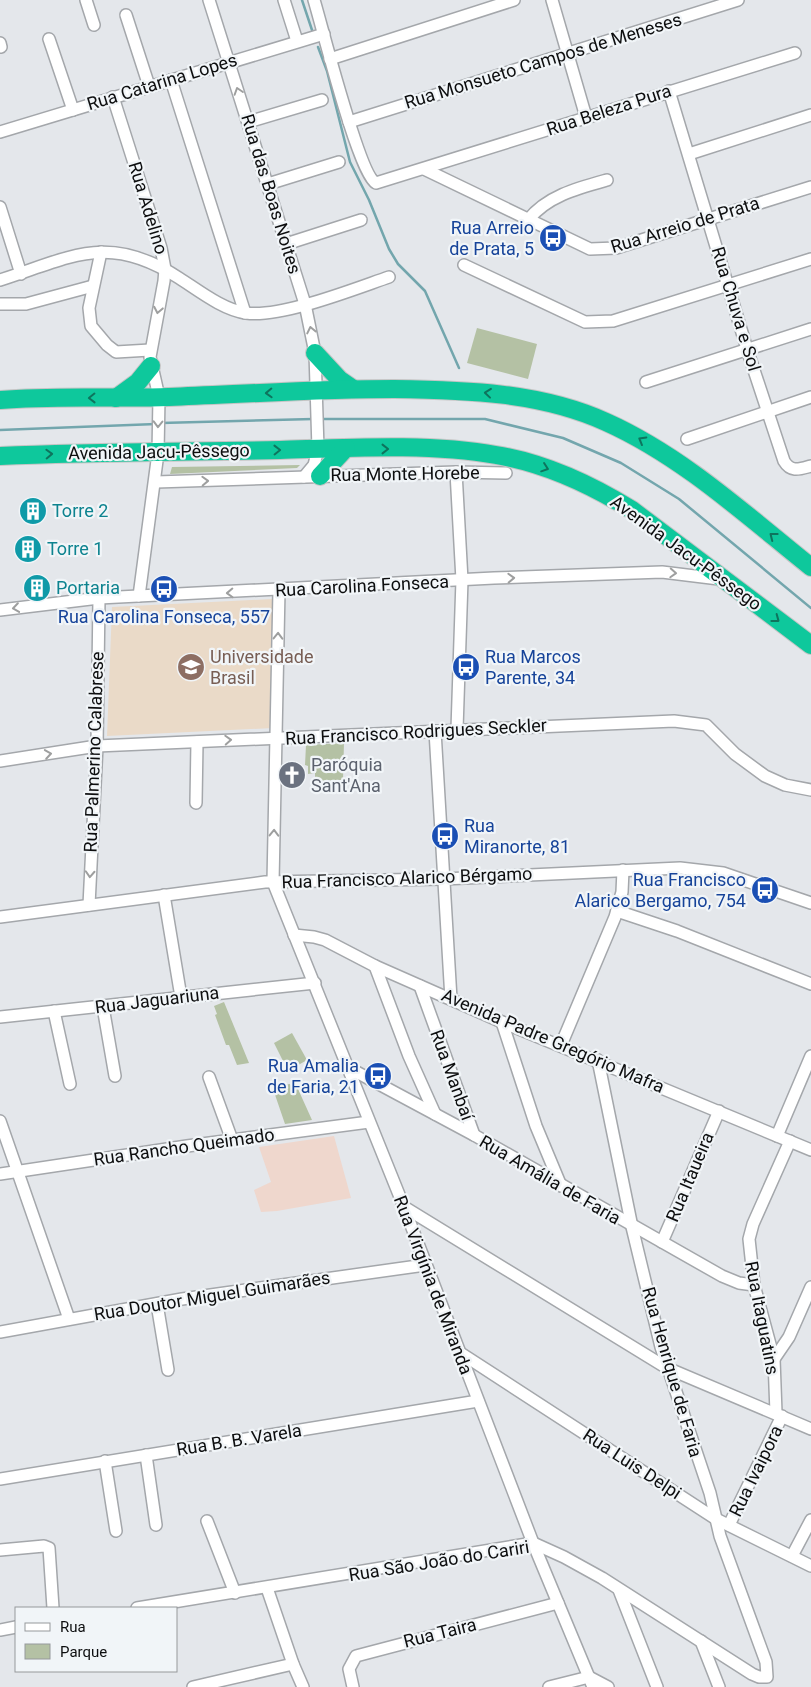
<svg xmlns="http://www.w3.org/2000/svg" width="811" height="1687" font-family="Roboto,sans-serif">
	<style>
		.industrial { fill: #efd7cd }
		.education { fill: #eadac8 }
		.green { fill: #b4c1a4 }
		.lines { fill: none; stroke-linecap: round; stroke-linejoin: round }
		.stream { stroke: #73a6ad; stroke-width: 2.5 }
		.minor-casing { stroke: #a4a7ab; stroke-width: 14 }
		.highway-casing { stroke: #c5c5c5; stroke-width: 20 }
		.minor { stroke: #fff; stroke-width: 11 }
		.highway { stroke: #0ec89c; stroke-width: 18 }
		.oneway { stroke: #9e9f9f }
		.oneway2 { stroke: #0e745d }
		.labels { text-anchor: middle; stroke-width: 4.5; stroke-linejoin: round; paint-order: stroke }
		.street-label { font-size: 18px; fill: #0d0e0f; stroke: #f1f5f8 }
		.transit-label { font-size: 18px; fill: #164399; stroke: #f1f5f8; text-anchor: end }
		.culture-label { font-size: 18px; fill: #0d838f; stroke: #f1f5f8; text-anchor: start }
		.education-label { font-size: 18px; fill: #785e54; stroke: #f1f5f8; text-anchor: start }
		.worship-label { font-size: 18px; fill: #5b616d; stroke: #f1f5f8; text-anchor: start }
	</style>
	<rect width="100%" height="100%" fill="#e4e7eb"/>
	<polygon class="industrial" points="334,1136 351,1198 277,1211 261,1212 254,1190 271,1182 259,1147"/>
	<polygon class="education" points="272,599 273,728 107,736 112,607"/>
	<g class="green">
		<polygon points="477,328 537,344 528,379 467,363"/>
		<polygon points="300,465 297,468 170,474 172,467"/>
		<polygon points="344,743 343,780 315,781 315,773 308,774 308,766 305,765 306,745"/>
		<polygon points="224,1002 249,1063 237,1065 229,1045 226,1045 215,1015 217,1014 214,1006"/>
		<polygon points="292,1033 307,1060 288,1071 274,1043"/>
		<polygon points="290,1084 293,1090 298,1089 312,1120 285,1124 272,1086"/>
	</g>
	<g class="lines">
		<g class="stream">
			<polyline points="302,0 312,30"/>
			<polyline points="318,47 327,71 350,162 369,200 389,249 398,264 425,291 459,368"/>
			<polyline points="321,419 485,419 563,438 621,463 679,499 811,608"/>
			<polyline points="161,423 313,419"/>
			<polyline points="0,430 156,424"/>
		</g>
		<g class="minor-casing">
			<g id="minor">
				<polyline points="86,0 94,25"/>
				<polyline points="209,0 305,304 315,353 318,449 314,465 304,477"/>
				<polyline points="284,0 297,41"/>
				<path d="M314 0C322 26 359 175 376 183L795 53"/>
				<polyline points="552,0 586,117"/>
				<polyline points="126,15 149,86"/>
				<polyline points="49,39 73,110"/>
				<polyline points="0,43 1,47"/>
				<polyline points="330,59 514,0"/>
				<polyline points="171,80 245,313"/>
				<path d="M669 91 747 349 784 461C791 473 800 469 811 466"/>
				<polyline points="113,97 161,248 165,269 164,281 150,357 159,397 158,453 139,596"/>
				<polyline points="248,122 322,100"/>
				<polyline points="349,122 738,0"/>
				<polyline points="0,132 324,34"/>
				<polyline points="689,154 811,115"/>
				<polyline points="424,169 590,249 616,248 811,187"/>
				<polyline points="268,184 339,162"/>
				<polyline points="0,207 21,274"/>
				<path d="M528 220C547 196 578 188 607 180"/>
				<polyline points="286,244 361,220"/>
				<polyline points="101,252 89,308 91,326 107,345 116,352 150,350"/>
				<polyline points="464,265 585,322 613,321 811,259"/>
				<path d="M0 280C72 257 108 232 179 278 198 290 223 310 246 313 281 318 354 289 389 277"/>
				<polyline points="0,304 26,304 93,286"/>
				<polyline points="646,382 811,329"/>
				<polyline points="687,439 811,397"/>
				<polyline points="456,472 462,580 457,729"/>
				<polyline points="156,482 456,472 506,473"/>
				<polyline points="279,590 273,882 404,1207 533,1543 593,1687"/>
				<polyline points="0,610 99,598 494,578 662,572 719,579"/>
				<polyline points="435,731 451,999"/>
				<polyline points="0,761 97,746 674,721 706,725 735,754 765,776 785,785 811,790"/>
				<polyline points="196,803 197,742"/>
				<polyline points="164,895 181,997"/>
				<polyline points="89,905 97,746 99,598"/>
				<polyline points="617,911 677,931 811,984"/>
				<polyline points="0,917 265,882 443,879 680,868 723,873 811,903"/>
				<polyline points="294,935 314,937 325,940 375,966 502,1022 811,1150"/>
				<polyline points="375,966 409,1056 435,1114"/>
				<polyline points="420,986 474,1135"/>
				<polyline points="103,1007 115,1076"/>
				<polyline points="54,1011 70,1084"/>
				<polyline points="0,1017 315,983"/>
				<polyline points="502,1022 536,1126 561,1186"/>
				<polyline points="561,1045 615,917 622,892 623,870"/>
				<polyline points="349,1068 474,1135 722,1276 739,1283 754,1285"/>
				<polyline points="209,1077 232,1140"/>
				<polyline points="0,1121 69,1319"/>
				<polyline points="777,1136 811,1056"/>
				<polyline points="0,1174 187,1146 369,1122"/>
				<polyline points="404,1207 667,1368 811,1429"/>
				<polyline points="662,1242 719,1111"/>
				<polyline points="157,1304 168,1370"/>
				<polyline points="0,1332 182,1299 425,1265"/>
				<polyline points="459,1352 716,1519 811,1566"/>
				<polyline points="774,1359 789,1337 811,1287"/>
				<polyline points="776,1413 774,1359 754,1285 749,1239 753,1224 790,1141"/>
				<polyline points="146,1455 156,1525"/>
				<polyline points="105,1461 116,1531"/>
				<polyline points="0,1479 478,1401"/>
				<polyline points="207,1521 235,1593"/>
				<polyline points="729,1525 782,1416"/>
				<polyline points="0,1550 44,1546 49,1548 53,1608"/>
				<polyline points="792,1556 811,1520"/>
				<polyline points="267,1588 293,1664 303,1687"/>
				<polyline points="619,1590 657,1687"/>
				<polyline points="137,1608 533,1543 564,1557 602,1578 752,1674 759,1677 767,1677 766,1662 720,1536 710,1493 661,1347 632,1227 598,1060"/>
				<polyline points="0,1630 16,1627"/>
				<polyline points="701,1641 719,1687"/>
				<polyline points="193,1687 293,1664"/>
				<polyline points="353,1687 349,1669 356,1656 558,1603"/>
				<polyline points="549,1687 589,1677 608,1687"/>
			</g>
		</g>
		<g class="highway-casing">
			<g id="highway">
				<polyline points="315,353 340,380 353,389"/>
				<polyline points="116,398 138,382 151,366"/>
				<path d="M0 400C56 395 113 399 169 397 244 394 319 389 394 389 465 390 540 392 606 422 682 456 746 515 811 567"/>
				<path d="M0 456C93 452 187 452 280 450 347 448 430 443 496 455 545 463 590 484 632 510L811 645"/>
				<polyline points="320,476 346,448"/>
			</g>
		</g>
		<use href="#minor" class="minor"/>
		<use href="#highway" class="highway"/>
	</g>
	<defs><path id="oneway-chevron" d="M-2-3.5L2.5 0L-2 3.5" fill="none" stroke-width="1.6" stroke-linecap="round" stroke-linejoin="round" transform="scale(1.25)"/></defs>
	<g class="oneway">
		<use href="#oneway-chevron" transform="translate(238 91) rotate(-108)"/>
		<use href="#oneway-chevron" transform="translate(158 310) rotate(101)"/>
		<use href="#oneway-chevron" transform="translate(311 330) rotate(-102)"/>
		<use href="#oneway-chevron" transform="translate(158 424) rotate(91)"/>
		<use href="#oneway-chevron" transform="translate(205 481) rotate(-2)"/>
		<use href="#oneway-chevron" transform="translate(673 573) rotate(3)"/>
		<use href="#oneway-chevron" transform="translate(511 578) rotate(-2)"/>
		<use href="#oneway-chevron" transform="translate(230 593) rotate(178)"/>
		<use href="#oneway-chevron" transform="translate(16 608) rotate(172)"/>
		<use href="#oneway-chevron" transform="translate(278 636) rotate(-89)"/>
		<use href="#oneway-chevron" transform="translate(228 740) rotate(-3)"/>
		<use href="#oneway-chevron" transform="translate(48 754) rotate(-9)"/>
		<use href="#oneway-chevron" transform="translate(274 833) rotate(-89)"/>
		<use href="#oneway-chevron" transform="translate(90 874) rotate(93)"/>
	</g>
	<g class="oneway2">
		<use href="#oneway-chevron" transform="translate(269 393) rotate(178)"/>
		<use href="#oneway-chevron" transform="translate(488 393) rotate(-174)"/>
		<use href="#oneway-chevron" transform="translate(92 398) rotate(179)"/>
		<use href="#oneway-chevron" transform="translate(642 440) rotate(-150)"/>
		<use href="#oneway-chevron" transform="translate(385 449)"/>
		<use href="#oneway-chevron" transform="translate(277 450) rotate(-1)"/>
		<use href="#oneway-chevron" transform="translate(49 454) rotate(-2)"/>
		<use href="#oneway-chevron" transform="translate(545 468) rotate(19)"/>
		<use href="#oneway-chevron" transform="translate(773 536) rotate(-142)"/>
		<use href="#oneway-chevron" transform="translate(776 619) rotate(37)"/>
	</g>
	<defs>
		<g id="bus-disc" transform="scale(1.4375)"><circle r="9.5" fill="#1a4fb4" stroke="#f1f5f8"/><path d="M-5-6H5V4H4V6H2V4H-2V6H-4V4H-5ZM-3.5-4V0h7V-4ZM-3.5 1.2v1.5H-2V1.2ZM2 1.2v1.5H3.5V1.2Z" fill="#fff"/></g>
		<g id="building-disc" transform="scale(1.4375)"><circle r="9.5" fill="#0f9aa8" stroke="#f1f5f8"/><path d="M-4-6H4V6H1V3H-1V6H-4ZM-2.5-4.3h1.7v1.8h-1.7ZM.8-4.3h1.7v1.8H.8ZM-2.5-1h1.7V.8h-1.7ZM.8-1h1.7V.8H.8Z" fill="#fff"/></g>
		<g id="university-disc" transform="scale(1.4375)"><circle r="9.5" fill="#8d6e63" stroke="#f1f5f8"/><path d="M0-5L7-2L0 1L-7-2ZM-4 1L0 2.5L4 1V4Q0 6-4 4Z" fill="#fff"/></g>
		<g id="church-disc" transform="scale(1.4375)"><circle r="9.5" fill="#6b7280" stroke="#f1f5f8"/><path d="M-1.2-6h2.4v3.5h3.3v2.4h-3.3V6h-2.4V-.1h-3.3v-2.4h3.3Z" fill="#fff"/></g>
	</defs>
	<g fill-rule="evenodd">
		<use href="#bus-disc" x="553" y="238"/>
		<use href="#building-disc" x="33" y="511"/>
		<use href="#building-disc" x="28" y="549"/>
		<use href="#building-disc" x="37" y="588"/>
		<use href="#bus-disc" x="164" y="589"/>
		<use href="#university-disc" x="191" y="667"/>
		<use href="#bus-disc" x="466" y="667"/>
		<use href="#church-disc" x="292" y="775"/>
		<use href="#bus-disc" x="445" y="836"/>
		<use href="#bus-disc" x="765" y="890"/>
		<use href="#bus-disc" x="378" y="1076"/>
	</g>
	<g class="labels">
		<g class="street-label">
			<text transform="translate(543 61) rotate(-17)" y="6">Rua Monsueto Campos de Meneses</text>
			<text transform="translate(162 82) rotate(-17)" y="6">Rua Catarina Lopes</text>
			<text transform="translate(609 110) rotate(-18)" y="6">Rua Beleza Pura</text>
			<text transform="translate(271 194) rotate(73)" y="6">Rua das Boas Noites</text>
			<text transform="translate(148 208) rotate(73)" y="6">Rua Adelino</text>
			<text transform="translate(685 225) rotate(-17)" y="6">Rua Arreio de Prata</text>
			<text transform="translate(736 309) rotate(73)" y="6">Rua Chuva e Sol</text>
			<text transform="translate(159 452) rotate(-1)" y="6">Avenida Jacu-Pêssego</text>
			<text transform="translate(405 474) rotate(-1)" y="6">Rua Monte Horebe</text>
			<text transform="translate(686 553) rotate(36)" y="6">Avenida Jacu-Pêssego</text>
			<text transform="translate(362 586) rotate(-3)" y="6">Rua Carolina Fonseca</text>
			<text transform="translate(416 732) rotate(-3)" y="6">Rua Francisco Rodrigues Seckler</text>
			<text transform="translate(94 752) rotate(-88)" y="6">Rua Palmerino Calabrese</text>
			<text transform="translate(407 878) rotate(-2)" y="6">Rua Francisco Alarico Bérgamo</text>
			<text transform="translate(157 1000) rotate(-7)" y="6">Rua Jaguariuna</text>
			<text transform="translate(553 1041) rotate(23)" y="6">Avenida Padre Gregório Mafra</text>
			<text transform="translate(452 1075) rotate(70)" y="6">Rua Manbaí</text>
			<text transform="translate(184 1147) rotate(-8)" y="6">Rua Rancho Queimado</text>
			<text transform="translate(690 1177) rotate(-67)" y="6">Rua Itaueira</text>
			<text transform="translate(550 1180) rotate(30)" y="6">Rua Amália de Faria</text>
			<text transform="translate(433 1285) rotate(69)" y="6">Rua Virgínia de Miranda</text>
			<text transform="translate(212 1296) rotate(-9)" y="6">Rua Doutor Miguel Guimarães</text>
			<text transform="translate(762 1318) rotate(79)" y="6">Rua Itaguatins</text>
			<text transform="translate(672 1372) rotate(74)" y="6">Rua Henrique de Faria</text>
			<text transform="translate(239 1440) rotate(-9)" y="6">Rua B. B. Varela</text>
			<text transform="translate(632 1464) rotate(33)" y="6">Rua Luis Delpi</text>
			<text transform="translate(756 1471) rotate(-64)" y="6">Rua Ivaipora</text>
			<text transform="translate(439 1561) rotate(-9)" y="6">Rua São João do Cariri</text>
			<text transform="translate(440 1633) rotate(-14)" y="6">Rua Taira</text>
		</g>
		<g class="transit-label">
			<text x="534" y="234">Rua Arreio<tspan x="534" dy="21">de Prata, 5</tspan></text>
			<text x="164" y="623" text-anchor="middle">Rua Carolina Fonseca, 557</text>
			<text x="485" y="663" text-anchor="start">Rua Marcos<tspan x="485" dy="21">Parente, 34</tspan></text>
			<text x="464" y="832" text-anchor="start">Rua<tspan x="464" dy="21">Miranorte, 81</tspan></text>
			<text x="746" y="886">Rua Francisco<tspan x="746" dy="21">Alarico Bergamo, 754</tspan></text>
			<text x="359" y="1072">Rua Amalia<tspan x="359" dy="21">de Faria, 21</tspan></text>
		</g>
		<g class="culture-label">
			<text x="52" y="517">Torre 2</text>
			<text x="47" y="555">Torre 1</text>
			<text x="56" y="594">Portaria</text>
		</g>
		<g class="education-label">
			<text x="210" y="663">Universidade<tspan x="210" dy="21">Brasil</tspan></text>
		</g>
		<g class="worship-label">
			<text x="311" y="771">Paróquia<tspan x="311" dy="21">Sant'Ana</tspan></text>
		</g>
	</g>
	<rect x="15" y="1607" width="162" height="65" fill="#f1f5f8" stroke="#96999b"/>
	<rect x="25" y="1623" width="25" height="8" fill="#ffffff" stroke="#96999b"/>
	<text x="60" y="1632" font-size="15" fill="#0d0e0f">Rua</text>
	<rect x="25" y="1644" width="25" height="15" fill="#b4c1a4" stroke="#96999b"/>
	<text x="60" y="1657" font-size="15" fill="#0d0e0f">Parque</text>
</svg>
